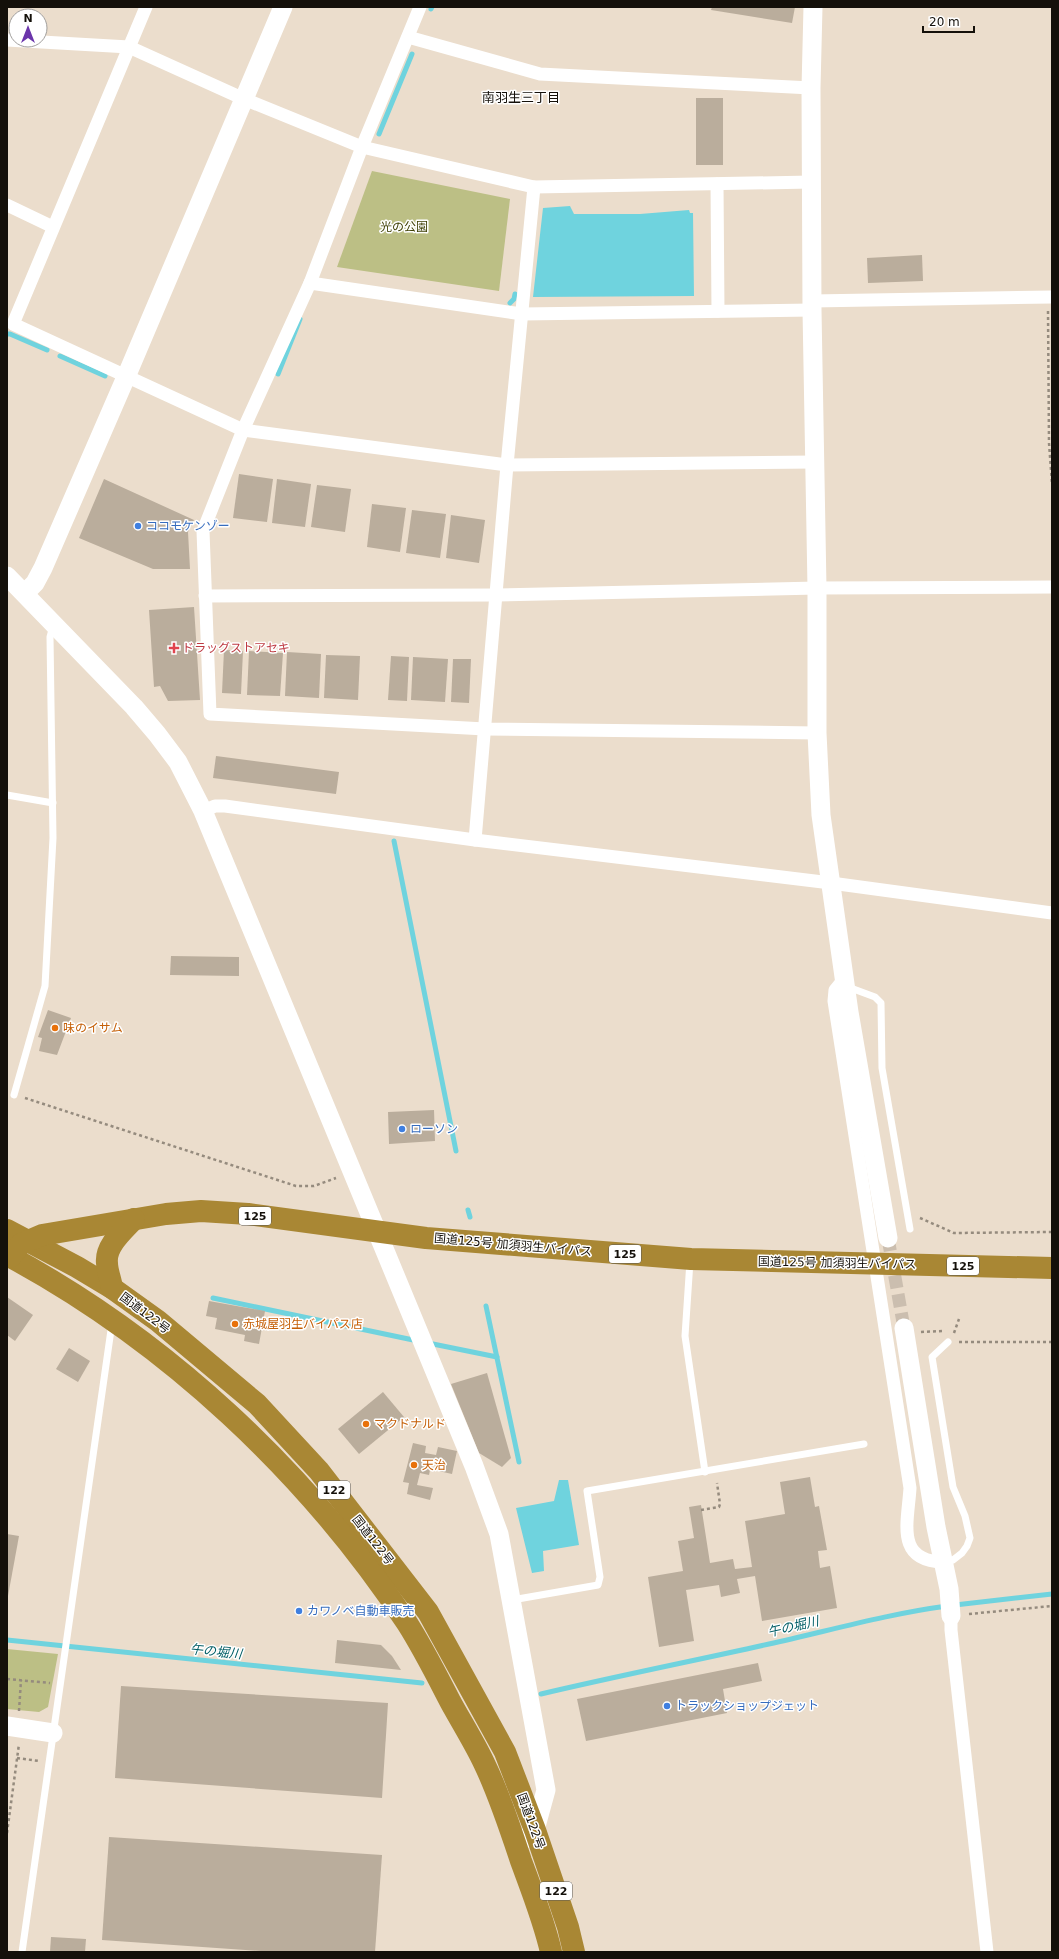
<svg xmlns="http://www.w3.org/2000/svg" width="1059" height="1959" font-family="'DejaVu Sans','Noto Sans JP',sans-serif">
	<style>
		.green { fill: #bcbf85 }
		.water { fill: #6fd3de }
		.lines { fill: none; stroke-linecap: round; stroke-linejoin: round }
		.stream { stroke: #6fd3de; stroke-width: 5 }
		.building { fill: #baad9c }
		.street-tunnel { stroke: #cbbeaf; stroke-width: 13; stroke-dasharray: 13 6; stroke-linecap: butt }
		.path { stroke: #958b7e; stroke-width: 2.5; stroke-dasharray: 3 3; stroke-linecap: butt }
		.lane { stroke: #fff; stroke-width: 7 }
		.street { stroke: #fff; stroke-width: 13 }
		.secondary { stroke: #fff; stroke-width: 19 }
		.highway { stroke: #a98734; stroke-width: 22 }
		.shop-dot { fill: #3f7fe0; stroke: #fff; stroke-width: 1.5 }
		.health-dot { fill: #e0444e; stroke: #fff; stroke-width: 1.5 }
		.food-dot { fill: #e8710a; stroke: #fff; stroke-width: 1.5 }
		.labels { text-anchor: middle; stroke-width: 3; stroke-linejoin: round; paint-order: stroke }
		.shield { fill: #fff; stroke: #5a5854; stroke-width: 1 }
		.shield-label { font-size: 11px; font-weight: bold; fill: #14100a }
		.park-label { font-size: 12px; fill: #3e3f04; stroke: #fff }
		.shop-label { font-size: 12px; fill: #366cbe; stroke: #fff; text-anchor: start }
		.health-label { font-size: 12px; fill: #be3a42; stroke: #fff; text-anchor: start }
		.food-label { font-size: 12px; fill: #c56008; stroke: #fff; text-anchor: start }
		.street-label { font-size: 12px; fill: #14100a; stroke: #fff }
		.neighbourhood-label { font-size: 13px; fill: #14100a; stroke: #fff }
		.water-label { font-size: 13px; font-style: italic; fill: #005d65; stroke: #fff }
	</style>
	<rect width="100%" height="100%" fill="#ebddcc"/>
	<g class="green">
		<polygon points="372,171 510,199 499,291 337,267"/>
		<polygon points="7,1649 58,1654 48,1707 39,1712 7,1709"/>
	</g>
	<g class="water">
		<polygon points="570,206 574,214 640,214 689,210 690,213 693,213 694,296 533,297 543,208"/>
		<polygon points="559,1480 568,1480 579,1545 543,1551 544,1571 532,1573 516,1508 554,1501"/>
	</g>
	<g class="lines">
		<g class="stream">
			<polyline points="431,9 432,7"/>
			<polyline points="379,134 412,54"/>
			<polyline points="510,303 514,299 515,294"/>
			<polyline points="7,334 10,334 47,350"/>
			<polyline points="60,356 105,376"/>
			<polyline points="278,374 300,319"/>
			<polyline points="394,841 456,1151"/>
			<polyline points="468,1210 470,1217"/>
			<polyline points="213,1298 418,1341"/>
			<polyline points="486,1306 519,1462"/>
			<polyline points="428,1343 497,1357"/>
			<polyline points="955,1605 1052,1594"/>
			<polyline points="7,1640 422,1683"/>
			<path d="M541 1694C617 1676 693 1661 769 1644 828 1631 887 1614 947 1606"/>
		</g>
	</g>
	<g class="building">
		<polygon points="712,7 795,7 792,23 711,10"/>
		<rect x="696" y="98" width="27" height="67"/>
		<polygon points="922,255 923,281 868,283 867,258"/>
		<polygon points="239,474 273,479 267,522 233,518"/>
		<polygon points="104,479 194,520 188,532 190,569 153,569 79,538"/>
		<polygon points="277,479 311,484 305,527 272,523"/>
		<polygon points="317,485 351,489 345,532 311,527"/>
		<polygon points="372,504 406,508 400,552 367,547"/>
		<polygon points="412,510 446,514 440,558 406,553"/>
		<polygon points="451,515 485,520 479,563 446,558"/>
		<polygon points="194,607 200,700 168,701 160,686 154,687 149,610"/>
		<polygon points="224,650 243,651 241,694 222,693"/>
		<polygon points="249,651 283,653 280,696 247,695"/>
		<polygon points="287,652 321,654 319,698 285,696"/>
		<polygon points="326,655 360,656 358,700 324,698"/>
		<polygon points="391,656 409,657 407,701 388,700"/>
		<polygon points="413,657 448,659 445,702 411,700"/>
		<polygon points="453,659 471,659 469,703 451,702"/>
		<polygon points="216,756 339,772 336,794 213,778"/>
		<polygon points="171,956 239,957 239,976 170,975"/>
		<polygon points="48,1010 71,1018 57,1055 39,1051 42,1038 38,1037"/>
		<polygon points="434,1110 435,1141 389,1144 388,1112"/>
		<polygon points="7,1297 33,1315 15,1341 7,1335"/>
		<polygon points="209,1301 265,1311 259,1344 244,1341 245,1335 215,1329 217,1318 206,1316"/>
		<polygon points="69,1348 90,1361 78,1382 56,1369"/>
		<polygon points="487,1373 511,1458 502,1467 479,1453 451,1384"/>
		<polygon points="383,1392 404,1417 359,1454 338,1429"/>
		<polygon points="413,1443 426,1446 425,1453 436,1455 438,1447 457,1451 452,1474 434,1470 436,1462 427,1460 426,1464 431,1465 429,1475 420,1473 417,1485 433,1488 430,1500 407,1494 409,1483 403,1482"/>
		<polygon points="810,1477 815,1507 819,1506 827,1550 818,1551 820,1568 830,1566 837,1608 762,1621 755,1576 737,1579 740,1593 721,1597 719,1585 686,1590 694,1641 659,1647 648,1577 683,1571 678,1541 694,1538 689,1507 701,1505 710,1563 733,1559 735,1569 752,1567 745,1521 785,1514 780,1482"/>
		<polygon points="7,1534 19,1536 8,1596 7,1596"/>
		<polygon points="337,1640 381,1645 392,1656 401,1670 335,1663"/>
		<polygon points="758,1663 762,1681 723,1689 727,1713 586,1741 577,1699"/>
		<polygon points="121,1686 388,1703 382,1798 115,1778"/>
		<polygon points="109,1837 382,1855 375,1952 275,1952 102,1940"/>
		<polygon points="51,1937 86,1939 85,1952 50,1952"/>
	</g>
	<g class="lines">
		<polyline class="street-tunnel" points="888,1238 904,1328"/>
		<g class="path">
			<polyline points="1048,311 1049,443 1052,484"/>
			<polyline points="25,1098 296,1186 314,1186 336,1178"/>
			<polyline points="920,1218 954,1233 1052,1232"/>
			<polyline points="921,1332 942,1331"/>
			<polyline points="954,1333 959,1319"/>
			<polyline points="959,1342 1052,1342"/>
			<polyline points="701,1510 719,1507 720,1504 717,1483"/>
			<polyline points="969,1614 1052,1606"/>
			<polyline points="7,1679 50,1683"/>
			<polyline points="19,1711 21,1680"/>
			<polyline points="17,1758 39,1761"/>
			<polyline points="7,1833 19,1744"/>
		</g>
		<g class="lane">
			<polyline points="7,795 53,803"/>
			<polyline points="848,987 875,997 881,1003 882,1068 910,1229"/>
			<polyline points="14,1095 45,986 53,838 50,637 53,626"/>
			<polyline points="690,1261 685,1336 705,1472"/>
			<polyline points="943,1562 953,1560 962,1553 967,1546 970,1538 965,1516 953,1487 932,1357 948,1342"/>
			<polyline points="512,1600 598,1585 600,1577 587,1491 864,1444"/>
			<polyline points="22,1952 112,1323"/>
		</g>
		<g class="street">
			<polyline points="146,7 13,324 243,430 507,465 815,462"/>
			<polyline points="420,7 362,147 310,283 243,430 203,531 210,714 485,729 817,733"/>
			<polyline points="408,37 540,74 811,88"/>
			<polyline points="7,40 129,47 244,99 362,147 534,187 811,182"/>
			<polyline points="717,184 718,311"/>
			<polyline points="7,205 53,227"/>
			<polyline points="310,283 522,314 812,310"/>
			<polyline points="812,301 1052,297"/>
			<polyline points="205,596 496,595 817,588 1052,587"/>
			<polyline points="203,811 215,806 225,806 475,840 831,883 1052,913"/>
			<polyline points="475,840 507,465 534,187"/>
			<path d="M844 979 835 990 834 1001 910 1488C908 1522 895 1561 943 1562"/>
			<polyline points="951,1616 951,1630 987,1952"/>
		</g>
		<g class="secondary">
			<polyline points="813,7 811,88 812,310 817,588 817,733 821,815 849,1012 888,1238"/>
			<polyline points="7,576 134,707 157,734 178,762 203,811 474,1466 499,1534 546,1790 535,1830 516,1846"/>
			<polyline points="25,593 35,583 43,568 126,377 283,7"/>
			<polyline points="904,1328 936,1527 949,1589 951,1616"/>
			<polyline points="7,1726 53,1733"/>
		</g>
		<g class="highway">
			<polyline points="7,1230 77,1267 112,1288 158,1321 257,1404 319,1471 428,1612 505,1752 535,1830 568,1927 574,1952"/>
			<path d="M7 1255C167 1341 307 1472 407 1623 423 1648 437 1676 451 1703 462 1723 474 1742 484 1763 499 1794 510 1828 521 1861 532 1891 544 1921 551 1952"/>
			<polyline points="10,1257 21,1244 42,1235 166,1214 201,1211 248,1214 426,1238 691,1259 1052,1268"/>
			<path d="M112 1288C111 1280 107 1271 107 1263 105 1246 123 1231 134 1219"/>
		</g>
	</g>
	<g class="shop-dot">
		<circle cx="138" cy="526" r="4"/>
		<circle cx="402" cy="1129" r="4"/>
		<circle cx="299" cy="1611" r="4"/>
		<circle cx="667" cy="1706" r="4"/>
	</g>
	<path class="health-dot" d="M172 642h4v4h4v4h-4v4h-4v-4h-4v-4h4z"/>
	<g class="food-dot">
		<circle cx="55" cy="1028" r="4"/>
		<circle cx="235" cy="1324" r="4"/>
		<circle cx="366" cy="1424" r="4"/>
		<circle cx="414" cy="1465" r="4"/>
	</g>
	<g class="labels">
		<g class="shield">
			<rect x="239" y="1207" width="32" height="18" rx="3"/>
			<rect x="609" y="1245" width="32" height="18" rx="3"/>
			<rect x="947" y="1257" width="32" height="18" rx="3"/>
			<rect x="318" y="1481" width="32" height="18" rx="3"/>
			<rect x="540" y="1882" width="32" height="18" rx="3"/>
		</g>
		<g class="shield-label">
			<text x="255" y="1220">125</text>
			<text x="625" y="1258">125</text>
			<text x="963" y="1270">125</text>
			<text x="334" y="1494">122</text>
			<text x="556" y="1895">122</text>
		</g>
		<g class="park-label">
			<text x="404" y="231">光の公園</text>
		</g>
		<g class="shop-label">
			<text x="146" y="530">ココモケンゾー</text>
			<text x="410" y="1133">ローソン</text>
			<text x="307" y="1615">カワノベ自動車販売</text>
			<text x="675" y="1710">トラックショップジェット</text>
		</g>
		<g class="health-label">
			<text x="182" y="652">ドラッグストアセキ</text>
		</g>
		<g class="food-label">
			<text x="63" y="1032">味のイサム</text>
			<text x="243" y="1328">赤城屋羽生バイパス店</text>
			<text x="374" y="1428">マクドナルド</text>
			<text x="422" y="1469">天治</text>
		</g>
		<g class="street-label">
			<text transform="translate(513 1245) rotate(5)" y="4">国道125号 加須羽生バイパス</text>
			<text transform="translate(837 1263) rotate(1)" y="4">国道125号 加須羽生バイパス</text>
			<text transform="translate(145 1313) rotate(37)" y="4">国道122号</text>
			<text transform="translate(373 1540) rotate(52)" y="4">国道122号</text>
			<text transform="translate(531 1821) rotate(70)" y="4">国道122号</text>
		</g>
		<g class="neighbourhood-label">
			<text x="521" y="102">南羽生三丁目</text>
		</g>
		<g class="water-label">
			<text transform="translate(793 1626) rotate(-13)" y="5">午の堀川</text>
			<text transform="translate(216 1651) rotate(6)" y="5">午の堀川</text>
		</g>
	</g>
	<rect width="1059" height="1959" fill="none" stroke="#14100a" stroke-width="16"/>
	<g transform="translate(28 28)"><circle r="19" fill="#ffffff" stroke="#a19f9d"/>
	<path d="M0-3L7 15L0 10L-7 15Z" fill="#6b35ab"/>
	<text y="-6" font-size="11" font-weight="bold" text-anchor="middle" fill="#14100a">N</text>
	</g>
	<path d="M923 26v6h51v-6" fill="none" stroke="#14100a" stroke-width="2"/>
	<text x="929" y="26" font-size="12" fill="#14100a" stroke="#ffffff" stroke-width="3" paint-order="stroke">20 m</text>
</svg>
